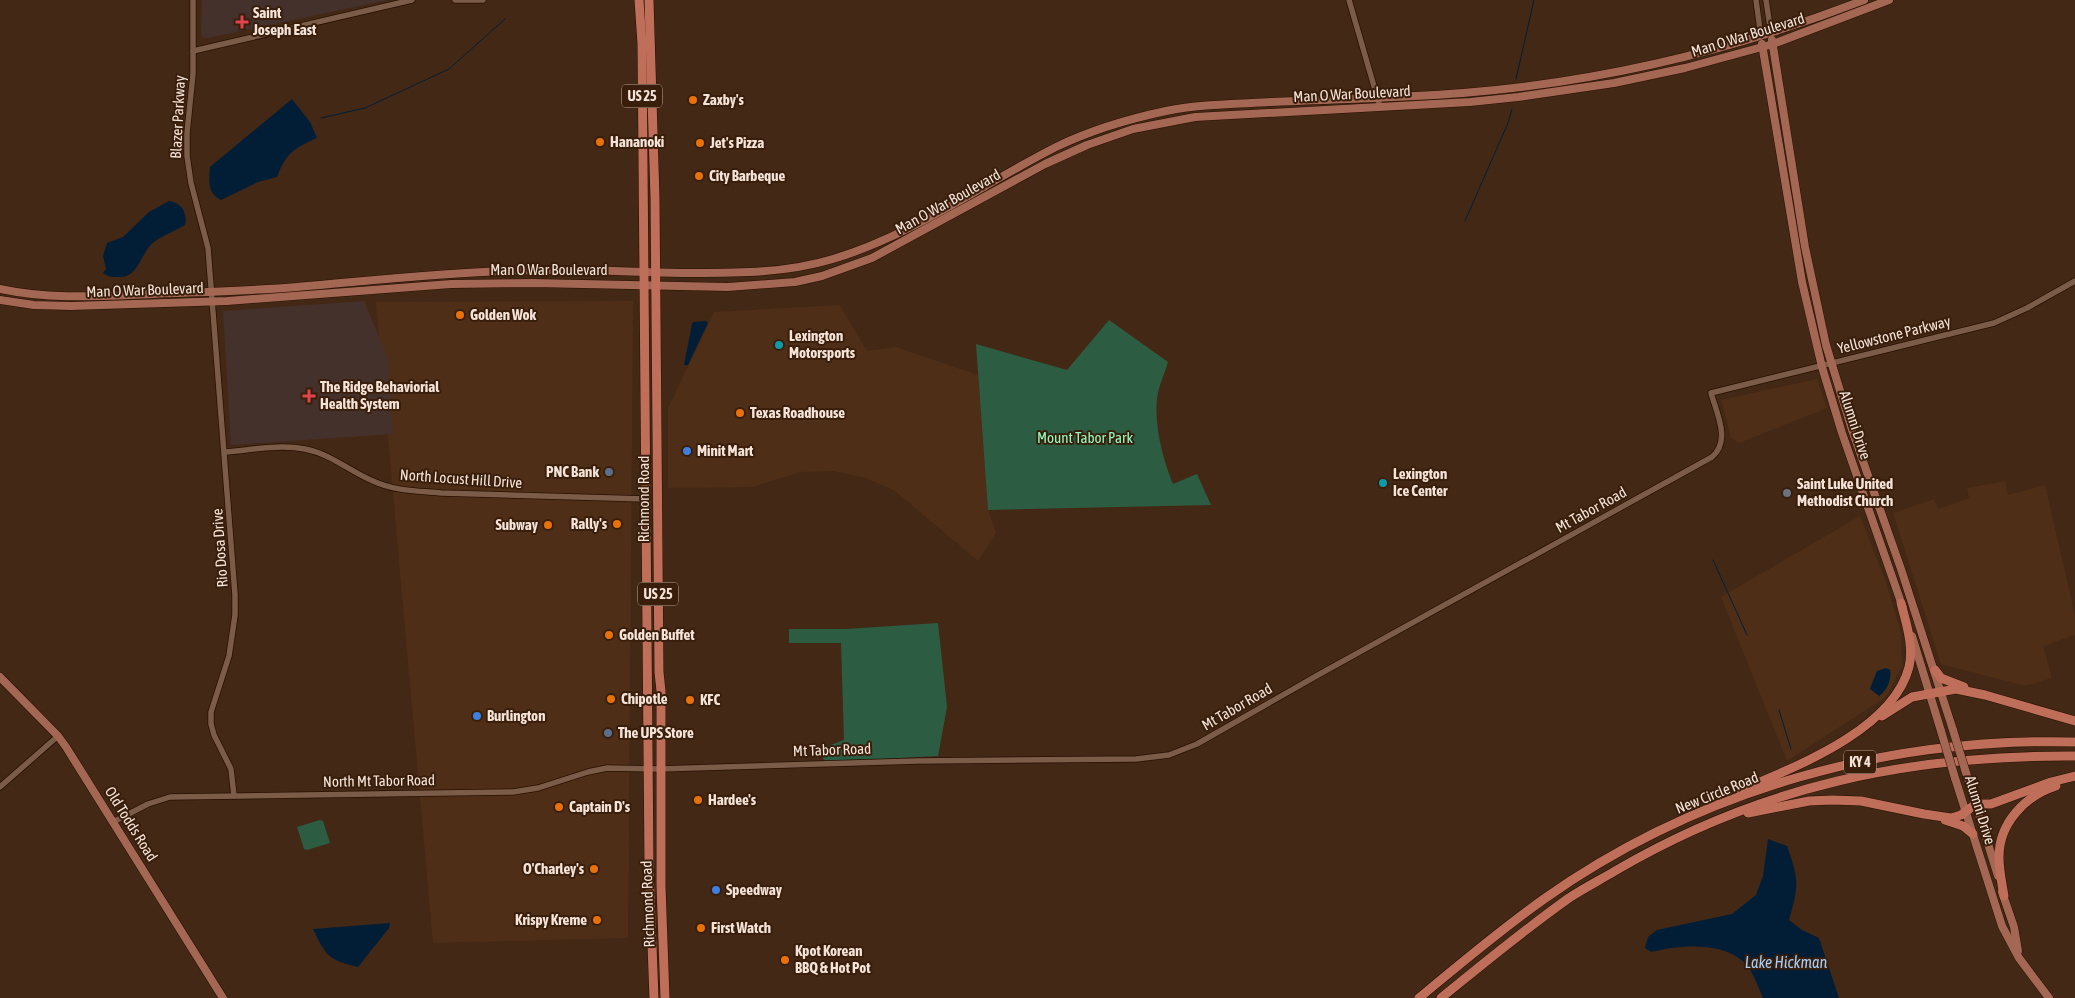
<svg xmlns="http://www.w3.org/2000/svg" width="2075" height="998" font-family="'Asap Condensed',sans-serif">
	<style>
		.built { fill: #4f2e17 }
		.medical { fill: #45312c }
		.green { fill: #2c5d43 }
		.water { fill: #021e37 }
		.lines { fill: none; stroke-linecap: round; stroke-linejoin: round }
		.stream { stroke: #021e37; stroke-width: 1 }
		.minor-casing { stroke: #281000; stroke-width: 7 }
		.major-casing { stroke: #281000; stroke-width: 9 }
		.highway-casing { stroke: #281000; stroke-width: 10 }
		.minor { stroke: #7a5c48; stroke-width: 5.5 }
		.major { stroke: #a36753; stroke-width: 8 }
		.highway { stroke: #bf6e5a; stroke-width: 9 }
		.major-bridge-casing { stroke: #281000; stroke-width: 9; stroke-linecap: butt }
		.major-bridge { stroke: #a36753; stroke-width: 8 }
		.health-dot { fill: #e0444e; stroke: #381e0b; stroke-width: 2 }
		.food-dot { fill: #e8710a; stroke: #381e0b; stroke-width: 2 }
		.culture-dot { fill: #0f9aa8; stroke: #381e0b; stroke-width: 2 }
		.shop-dot { fill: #3f7fe0; stroke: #381e0b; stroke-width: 2 }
		.service-dot { fill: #5c6f8a; stroke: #381e0b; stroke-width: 2 }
		.worship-dot { fill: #6b7280; stroke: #381e0b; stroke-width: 2 }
		.labels { text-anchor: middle; stroke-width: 4; stroke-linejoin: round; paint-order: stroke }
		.shield { fill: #381e0b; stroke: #bca89a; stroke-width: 1 }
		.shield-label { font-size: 14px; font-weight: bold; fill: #f5e3d8 }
		.poi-label { font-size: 15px; font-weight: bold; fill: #f5e3d8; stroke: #381e0b; text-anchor: start }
		.street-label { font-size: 15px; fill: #f5e3d8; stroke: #381e0b }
		.park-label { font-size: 15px; fill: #91fac0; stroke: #381e0b }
		.water-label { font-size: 16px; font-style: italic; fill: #a3cffa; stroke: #381e0b }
	</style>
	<rect width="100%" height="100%" fill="#422815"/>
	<g class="built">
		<polygon points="633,301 628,938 433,943 376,302"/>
		<polygon points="840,305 867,351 896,347 978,375 988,510 996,533 978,561 895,491 866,478 833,471 801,472 752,487 668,488 668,408 714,312"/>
		<polygon points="1817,379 1827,408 1739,443 1731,438 1721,400"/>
		<polygon points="2005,481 2008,495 2045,485 2075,615 2075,635 2043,646 2052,678 2025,686 1941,664 1893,513 1934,499 1938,509 1969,498 1967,488"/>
		<polygon points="1860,516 1886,582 1901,633 1902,666 1886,697 1787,761 1721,597"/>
	</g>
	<g class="medical">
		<polygon points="202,0 387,0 208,38 204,38 201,35"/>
		<polygon points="364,301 388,358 393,434 231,445 223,311"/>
	</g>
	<g class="green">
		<path d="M1109 320 1168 362C1165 373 1158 387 1157 399 1154 425 1163 460 1173 484L1197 474 1211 505 988 510 976 344 1067 370Z"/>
		<polygon points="938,623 947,707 938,756 827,762 823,759 823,748 844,740 841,643 789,643 789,629 846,629"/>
		<polygon points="320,820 323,821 330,843 307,850 304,849 297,827"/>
	</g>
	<g class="water">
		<path d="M292 99 310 122 317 138C294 148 286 153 277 177L258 182 221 200C207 193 209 181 210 167Z"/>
		<path d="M169 201C181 202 188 213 185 225 175 231 163 235 154 242 140 253 139 279 117 277 111 277 109 277 103 273L106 269 103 256 107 243 123 237 149 212Z"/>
		<polygon points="706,321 708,323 688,365 684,365 692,324 693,322"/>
		<path d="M1886 668 1890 670C1892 679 1887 691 1879 696L1870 689 1871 686 1877 671Z"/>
		<path d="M1768 839 1787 846C1799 880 1799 885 1789 920L1802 930 1819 938 1839 998H1763C1758 987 1753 971 1745 963 1722 941 1679 945 1651 952L1645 948 1648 937 1657 930 1732 914 1756 895 1763 876Z"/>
		<path d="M390 923 389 928 358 967C328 960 326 956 313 929Z"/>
	</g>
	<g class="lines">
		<g class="stream">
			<polyline points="1516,79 1534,0"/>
			<polyline points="321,118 365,108 449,69 505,19"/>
			<polyline points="1465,221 1508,123 1512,109"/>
			<polyline points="1713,560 1747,635"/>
			<polyline points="1779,710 1791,749"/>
		</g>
		<g class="minor-casing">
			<g id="minor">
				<polyline points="193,0 193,74 187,133 187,156 191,183 208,248 235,595 235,615 229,656 211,712 211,724 214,735 231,769 234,796"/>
				<polyline points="455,0 483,0"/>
				<polyline points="1349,0 1380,107"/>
				<polyline points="1756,0 1761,37"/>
				<polyline points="1766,0 1771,33"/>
				<polyline points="193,51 412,0"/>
				<path d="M225 452C251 450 279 444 305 449 331 454 349 471 373 481 394 491 418 491 441 493L646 499"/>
				<polyline points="0,787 58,736"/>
				<path d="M113 822 148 804 170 797 513 792 538 788 588 772 607 768 659 769 917 761 1136 759 1169 755 1197 744 1318 675 1712 457C1731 441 1717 414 1711 393L1994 323 2027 308 2075 281"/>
			</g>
		</g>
		<g class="major-casing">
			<g id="major">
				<polyline points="1772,40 1805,247 1826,345 1852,430 1901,569 1953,730"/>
				<polyline points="1762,44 1802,282 1822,367 1842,433 1903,608"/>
				<path d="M0 289C50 300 102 296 153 294 201 292 249 291 297 287 368 281 437 273 508 271 566 268 623 272 681 273 733 273 783 274 833 259 913 235 983 184 1056 147 1091 130 1128 119 1166 111 1200 104 1236 104 1271 102 1335 99 1399 98 1463 93 1601 82 1735 50 1864 0"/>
				<polyline points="0,300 34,305 71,306 227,301 451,284 533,283 728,287 795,282 822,276 872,258 1045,164 1087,145 1133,129 1195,117 1470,102 1518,97 1614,83 1685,68 1773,44 1889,0"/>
				<polyline points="1912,636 1941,731"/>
				<polyline points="0,677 58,736 66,747 223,998"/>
				<polyline points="1967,776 1998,876"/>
				<polyline points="1955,778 2002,926 2019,958 2049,998"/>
				<polyline points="2002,892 2014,927 2018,951"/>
			</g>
		</g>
		<g class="highway-casing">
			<g id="highway">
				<polyline points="639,0 642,44 649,866 654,998"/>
				<polyline points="649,0 655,198 659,672 661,691 661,886 665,998"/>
				<polyline points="1935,670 1941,678 1964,687"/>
				<polyline points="1882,716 1912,697 1956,689 1985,695 2075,721"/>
				<path d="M1741 790C1795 767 1893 730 1909 667 1914 646 1906 623 1901 603"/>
				<polyline points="1748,813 1809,801 1832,800 1861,801 1924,814 1951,818 1961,815 1976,804 1991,804 2051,782 2075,776"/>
				<polyline points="1945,820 1963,826 1973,834"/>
				<path d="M2004 896C2002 884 1999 870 1999 857 1999 823 2025 796 2056 786"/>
				<path d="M1419 998C1460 964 1500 930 1544 899 1698 790 1887 737 2075 742"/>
				<path d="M1441 998C1483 964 1525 929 1569 898 1584 888 1600 880 1615 871 1760 786 1908 755 2075 756"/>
			</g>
		</g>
		<use href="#minor" class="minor"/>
		<use href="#major" class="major"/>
		<use href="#highway" class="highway"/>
		<g class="major-bridge-casing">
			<g id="major-bridge">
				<polyline points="1953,730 1967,776"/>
				<polyline points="1941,731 1955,778"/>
			</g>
		</g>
		<use href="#major-bridge" class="major-bridge"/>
	</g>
	<g class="health-dot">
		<path d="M239.5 14.5h5v5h5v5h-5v5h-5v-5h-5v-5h5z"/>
		<path d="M306.5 388.5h5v5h5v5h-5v5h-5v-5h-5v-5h5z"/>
	</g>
	<g class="food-dot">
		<circle cx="693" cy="100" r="5"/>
		<circle cx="600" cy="142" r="5"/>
		<circle cx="700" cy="143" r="5"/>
		<circle cx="699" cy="176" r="5"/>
		<circle cx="460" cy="315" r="5"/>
		<circle cx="740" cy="413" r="5"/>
		<circle cx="617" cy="524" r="5"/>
		<circle cx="548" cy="525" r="5"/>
		<circle cx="609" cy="635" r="5"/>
		<circle cx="611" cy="699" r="5"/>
		<circle cx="690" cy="700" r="5"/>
		<circle cx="698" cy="800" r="5"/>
		<circle cx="559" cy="807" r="5"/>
		<circle cx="594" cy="869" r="5"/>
		<circle cx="597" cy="920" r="5"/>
		<circle cx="701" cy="928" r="5"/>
		<circle cx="785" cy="960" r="5"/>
	</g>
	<g class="culture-dot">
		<circle cx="779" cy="345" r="5"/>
		<circle cx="1383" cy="483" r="5"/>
	</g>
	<g class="shop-dot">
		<circle cx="687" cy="451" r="5"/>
		<circle cx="477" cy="716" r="5"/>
		<circle cx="716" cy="890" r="5"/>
	</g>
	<g class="service-dot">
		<circle cx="609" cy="472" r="5"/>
		<circle cx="608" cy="733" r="5"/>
	</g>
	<circle class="worship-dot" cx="1787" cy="493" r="5"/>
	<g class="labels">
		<g class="shield">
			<rect x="622" y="84.5" width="40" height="23" rx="4"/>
			<rect x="638" y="582.5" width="40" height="23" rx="4"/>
			<rect x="1844" y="750.5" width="32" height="23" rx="4"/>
		</g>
		<g class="shield-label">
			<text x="642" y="101">US 25</text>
			<text x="658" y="599">US 25</text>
			<text x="1860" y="767">KY 4</text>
		</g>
		<g class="poi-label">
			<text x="253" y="18">Saint<tspan x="253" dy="17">Joseph East</tspan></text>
			<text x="703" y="105">Zaxby's</text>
			<text x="610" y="147">Hananoki</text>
			<text x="710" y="148">Jet's Pizza</text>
			<text x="709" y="181">City Barbeque</text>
			<text x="470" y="320">Golden Wok</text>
			<text x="789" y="341">Lexington<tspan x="789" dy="17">Motorsports</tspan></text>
			<text x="320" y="392">The Ridge Behaviorial<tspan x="320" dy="17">Health System</tspan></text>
			<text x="750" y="418">Texas Roadhouse</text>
			<text x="697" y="456">Minit Mart</text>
			<text x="599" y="477" text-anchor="end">PNC Bank</text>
			<text x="1393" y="479">Lexington<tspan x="1393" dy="17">Ice Center</tspan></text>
			<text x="1797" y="489">Saint Luke United<tspan x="1797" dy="17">Methodist Church</tspan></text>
			<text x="607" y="529" text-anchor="end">Rally's</text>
			<text x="538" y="530" text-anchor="end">Subway</text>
			<text x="619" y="640">Golden Buffet</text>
			<text x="621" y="704">Chipotle</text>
			<text x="700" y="705">KFC</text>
			<text x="487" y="721">Burlington</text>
			<text x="618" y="738">The UPS Store</text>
			<text x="708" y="805">Hardee's</text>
			<text x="569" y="812">Captain D's</text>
			<text x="584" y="874" text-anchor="end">O'Charley's</text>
			<text x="726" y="895">Speedway</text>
			<text x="587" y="925" text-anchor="end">Krispy Kreme</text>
			<text x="711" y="933">First Watch</text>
			<text x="795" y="956">Kpot Korean<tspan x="795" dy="17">BBQ &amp; Hot Pot</tspan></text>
		</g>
		<g class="street-label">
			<text transform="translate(1748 35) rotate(-17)" y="5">Man O War Boulevard</text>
			<text transform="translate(1352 94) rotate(-3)" y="5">Man O War Boulevard</text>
			<text transform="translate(178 117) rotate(-87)" y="5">Blazer Parkway</text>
			<text transform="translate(948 202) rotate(-29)" y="5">Man O War Boulevard</text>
			<text x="549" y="275">Man O War Boulevard</text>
			<text transform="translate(145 290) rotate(-2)" y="5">Man O War Boulevard</text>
			<text transform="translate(1894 335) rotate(-14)" y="5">Yellowstone Parkway</text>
			<text transform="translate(1855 425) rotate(72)" y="5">Alumni Drive</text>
			<text transform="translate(461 479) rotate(4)" y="5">North Locust Hill Drive</text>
			<text transform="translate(644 499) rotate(-90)" y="5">Richmond Road</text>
			<text transform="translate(1591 510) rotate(-29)" y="5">Mt Tabor Road</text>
			<text transform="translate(220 548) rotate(-94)" y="5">Rio Dosa Drive</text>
			<text transform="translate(1237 707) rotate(-30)" y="5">Mt Tabor Road</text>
			<text transform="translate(832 750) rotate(-2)" y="5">Mt Tabor Road</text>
			<text transform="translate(379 781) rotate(-1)" y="5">North Mt Tabor Road</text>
			<text transform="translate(1717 793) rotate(-22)" y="5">New Circle Road</text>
			<text transform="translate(1980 810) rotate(73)" y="5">Alumni Drive</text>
			<text transform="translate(131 824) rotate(58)" y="5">Old Todds Road</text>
			<text transform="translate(648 904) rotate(-92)" y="5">Richmond Road</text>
		</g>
		<g class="park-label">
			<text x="1085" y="443">Mount Tabor Park</text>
		</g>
		<g class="water-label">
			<text x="1786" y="968">Lake Hickman</text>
		</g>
	</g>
</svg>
